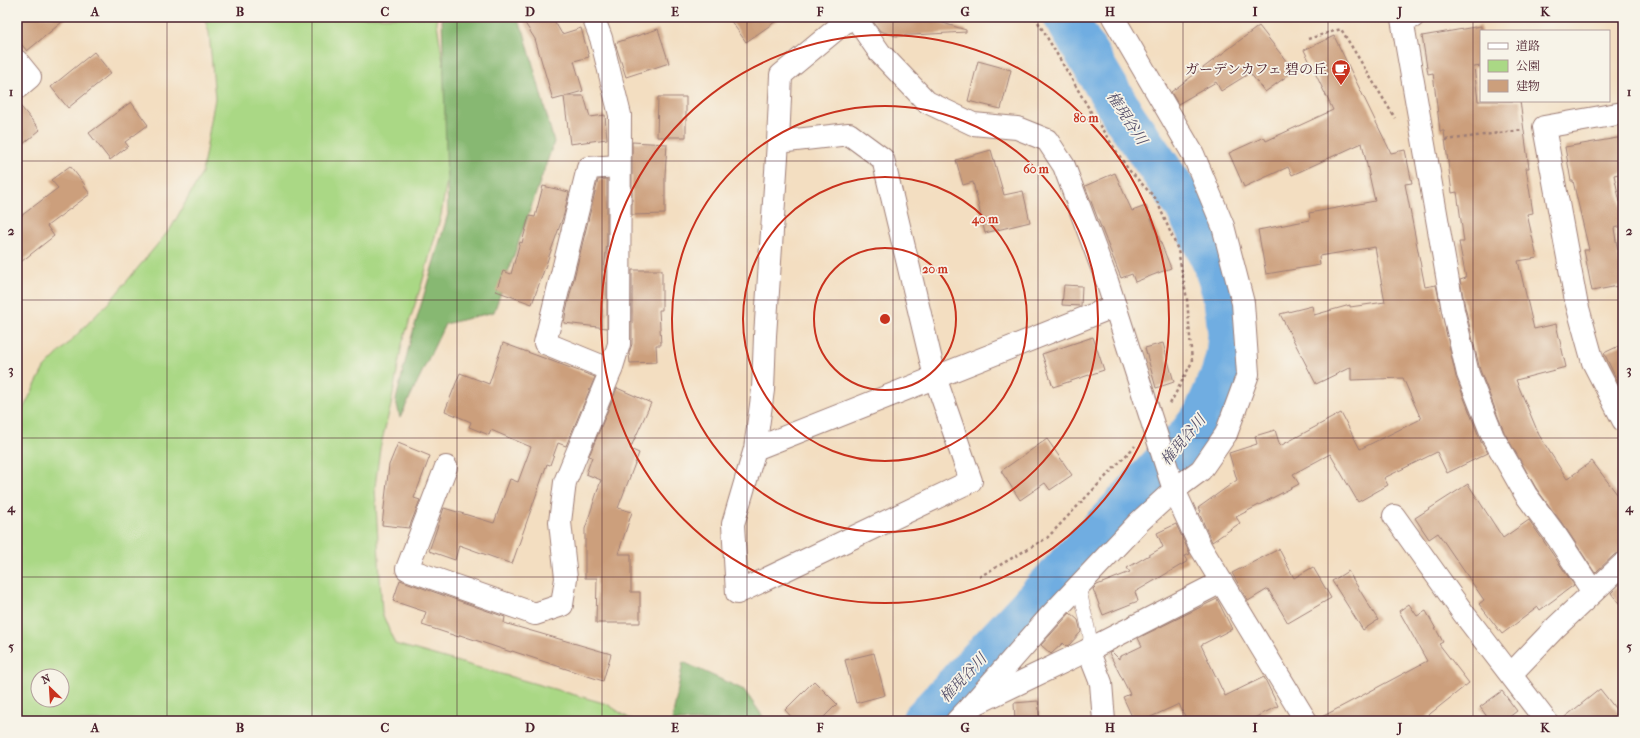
<svg xmlns="http://www.w3.org/2000/svg" width="1640" height="738" font-family="'IM FELL French Canon','Noto Serif JP',serif">
	<style>
		.green { fill: #aad885; stroke: #7a7c58; fill-rule: evenodd }
		.forest { fill: #87b872; stroke: #686c4e }
		.lines { fill: none; stroke-linecap: round; stroke-linejoin: round }
		.river { stroke: #6fade1; stroke-width: 43 }
		.building { fill: #cc9f7c }
		.service-casing { stroke: #9e7e76; stroke-width: 14 }
		.minor-casing { stroke: #9e7e76; stroke-width: 24 }
		.path { stroke: #9e7e76; stroke-width: 2.5; stroke-dasharray: 3 3; stroke-linecap: butt }
		.service { stroke: #fff; stroke-width: 13 }
		.minor { stroke: #fff; stroke-width: 22 }
		.grid { fill: none; stroke: #4a1f2b; stroke-width: 1; stroke-opacity: 0.55 }
		.ring { fill: none; stroke: #c8321e; stroke-width: 2 }
		.labels { text-anchor: middle; stroke-width: 3.5; stroke-linejoin: round; paint-order: stroke }
		.poi-label { font-size: 14px; fill: #4a1f2b; stroke: #f7f3e8; text-anchor: end }
		.water-label { font-size: 15px; font-style: italic; fill: #57516b; stroke: #f7f3e8 }
		.centre { fill: #c8321e; stroke: #f7f3e8; stroke-width: 2 }
		.ring-label { font-size: 12px; text-anchor: middle; font-weight: bold; fill: #c8321e; stroke: #f7f3e8; stroke-width: 3.5; stroke-linejoin: round; paint-order: stroke }
		.neatline { fill: none; stroke: #4a1f2b; stroke-width: 1.5 }
		.grid-label { font-size: 13px; text-anchor: middle; font-weight: bold; fill: #4a1f2b }
	</style>
	<rect width="100%" height="100%" fill="#f7f3e8"/>
	<filter id="ink" filterUnits="userSpaceOnUse"><feTurbulence type="fractalNoise" baseFrequency=".025" numOctaves="2"/><feDisplacementMap in="SourceGraphic" scale="8" xChannelSelector="R" yChannelSelector="G"/><feConvolveMatrix kernelMatrix="1 2 1 2 8 2 1 2 1" color-interpolation-filters="sRGB"/></filter>
	<filter id="wash" filterUnits="userSpaceOnUse"><feTurbulence type="fractalNoise" baseFrequency=".012" numOctaves="4" result="noise"/><feDisplacementMap in="SourceGraphic" scale="16" xChannelSelector="R" yChannelSelector="G"/><feGaussianBlur stdDeviation="0.9" result="paint"/><feColorMatrix in="noise" values="0 0 0 0 0 0 0 0 0 0 0 0 0 0 0 0 0 1.4 0 .05"/><feComposite in="paint" operator="in"/></filter>
	<g filter="url(#wash)">
		<rect width="100%" height="100%" fill="#f3dec1"/>
		<path class="green" d="M204 17H436L447 88 451 155 441 215 422 283 402 344 391 405 380 448 375 487 382 613 395 644 607 704 633 721H17V441L21 413 44 368 112 299 171 228 202 173 215 98 209 32ZM38 676H62V700H38Z"/>
		<g class="forest">
			<polygon points="442,17 516,17 524,32 554,142 494,312 445,324 400,418 396,400 410,342 448,214"/>
			<polygon points="683,662 744,690 766,721 672,721"/>
		</g>
		<g class="lines">
			<polyline class="river" points="923,721 1188,437 1204,416 1222,375 1227,355 1229,335 1227,314 1223,292 1214,263 1186,206 1125,118 1065,17"/>
		</g>
		<g id="blocks">
			<g class="building">
				<polygon points="17,17 68,17 27,51 17,39"/>
				<polygon points="521,17 552,17 562,34 581,28 589,57 574,61 583,91 565,96 584,96 590,117 605,115 607,139 570,144 564,97 553,100 535,39"/>
				<polygon points="728,17 782,17 746,42"/>
				<polygon points="870,17 923,17 966,30 966,32 896,36 880,31"/>
				<polygon points="1259,26 1294,71 1265,92 1250,73 1221,91 1216,82 1178,104 1171,92"/>
				<polygon points="1481,26 1481,66 1474,67 1478,101 1520,101 1529,168 1526,168 1533,213 1527,214 1537,258 1518,261 1534,329 1556,324 1566,367 1516,380 1539,435 1567,479 1592,461 1623,502 1623,552 1614,555 1595,573 1567,530 1536,488 1504,432 1480,370 1465,307 1460,280 1466,278 1459,242 1464,242 1457,192 1452,193 1444,131 1440,131 1433,73 1428,74 1422,36"/>
				<polygon points="658,29 669,63 626,77 615,43"/>
				<polygon points="1334,36 1391,153 1405,150 1412,183 1405,184 1425,287 1436,285 1456,377 1481,442 1488,453 1447,473 1437,452 1384,478 1388,485 1358,502 1330,454 1293,474 1299,484 1236,517 1240,523 1212,542 1199,513 1201,512 1198,508 1237,480 1229,453 1257,444 1255,436 1275,430 1280,446 1341,413 1360,449 1421,419 1403,378 1351,380 1351,367 1316,384 1280,314 1312,306 1314,315 1350,305 1350,307 1385,302 1375,247 1319,256 1320,265 1266,274 1258,230 1310,220 1309,213 1375,201 1362,143 1292,175 1288,167 1244,187 1229,153 1264,137 1266,141 1333,110 1304,50"/>
				<polygon points="94,52 111,73 68,108 51,87"/>
				<polygon points="978,61 1011,70 1001,109 968,101"/>
				<polygon points="658,97 686,97 686,137 657,137"/>
				<polygon points="17,102 40,130 17,149"/>
				<polygon points="131,102 148,125 125,142 128,146 110,160 89,133"/>
				<polygon points="1623,137 1623,173 1614,175 1623,216 1623,226 1614,228 1623,285 1592,291 1584,250 1589,250 1573,181 1571,181 1565,147"/>
				<polygon points="632,142 667,144 665,175 665,214 632,215"/>
				<polygon points="991,150 1004,195 1023,191 1030,222 985,233 973,182 963,185 956,160"/>
				<polygon points="70,166 85,185 84,186 90,194 47,226 54,236 17,265 17,219 58,188 51,180"/>
				<polygon points="1115,173 1132,211 1146,206 1171,268 1135,282 1132,274 1121,278 1085,186"/>
				<polygon points="607,179 607,242 604,271 607,271 607,328 564,323 566,311 598,180"/>
				<polygon points="543,186 569,192 564,214 532,304 496,291 503,271 511,274 520,242 522,243 529,216 535,217"/>
				<polygon points="632,270 662,270 662,310 659,310 661,345 656,345 657,362 630,363 629,353 632,344"/>
				<polygon points="1064,285 1082,286 1081,306 1062,305"/>
				<polygon points="1093,337 1104,370 1053,387 1042,354"/>
				<polygon points="503,343 595,377 566,446 558,443 550,465 547,464 512,564 459,545 455,560 429,551 444,508 494,523 510,479 518,482 531,447 491,430 489,435 469,427 471,422 445,411 460,373 489,384"/>
				<polygon points="1163,343 1174,382 1156,388 1145,348"/>
				<polygon points="1623,344 1623,393 1604,353"/>
				<polygon points="617,388 651,403 630,449 639,453 618,508 632,512 618,554 631,554 631,592 640,592 640,623 596,623 597,578 585,578 585,529 601,480 586,474 592,457 589,456"/>
				<polygon points="1047,439 1072,475 1050,490 1045,483 1020,500 1001,471"/>
				<polygon points="398,443 430,456 414,498 420,500 409,528 382,525 389,465"/>
				<polygon points="1468,484 1503,538 1529,520 1574,585 1540,610 1538,607 1502,634 1479,604 1484,600 1438,533 1429,539 1415,518"/>
				<polygon points="1176,524 1190,554 1185,556 1188,561 1135,592 1138,601 1103,615 1093,589 1097,585 1130,572 1127,568 1163,547 1157,533"/>
				<polygon points="1279,549 1294,578 1313,567 1331,598 1288,623 1268,589 1248,601 1232,573"/>
				<polygon points="1348,571 1378,620 1363,630 1332,581"/>
				<polygon points="400,580 505,617 504,623 611,654 603,681 512,651 511,652 460,635 459,637 422,625 426,612 393,601"/>
				<polygon points="1623,581 1623,608 1611,593"/>
				<polygon points="1217,599 1232,629 1201,645 1225,696 1264,677 1278,706 1248,721 1187,721 1179,704 1142,721 1134,721 1123,697 1130,694 1109,653 1112,652 1119,659 1119,657 1142,646 1138,638"/>
				<polygon points="1409,604 1417,616 1426,611 1443,642 1439,644 1469,683 1421,721 1318,721 1318,719 1427,661 1399,611"/>
				<polygon points="1070,613 1078,620 1081,632 1069,645 1066,646 1063,643 1051,654 1041,645"/>
				<polygon points="874,653 885,695 856,703 845,660"/>
				<polygon points="814,681 837,704 820,721 795,721 785,710"/>
				<polygon points="1600,689 1623,718 1623,721 1560,721"/>
				<polygon points="1502,691 1517,711 1504,721 1490,721 1480,707"/>
				<polygon points="1038,701 1040,721 1015,721 1014,703"/>
			</g>
		</g>
	</g>
	<g filter="url(#ink)">
		<use href="#blocks" fill-opacity="0" stroke="#9e7e76" stroke-width="1"/>
		<g class="lines">
			<g class="service-casing">
				<polyline id="service" points="1079,586 1090,637 1088,650"/>
			</g>
			<g class="minor-casing">
				<g id="minor">
					<polyline points="855,17 880,53 927,102 973,124 1017,128 1047,140 1064,166 1107,281 1174,490 1201,548 1306,721"/>
					<polyline points="1413,17 1402,19 1453,310 1468,374 1493,437 1526,495 1557,537 1593,592"/>
					<polyline points="17,61 30,77 17,88"/>
					<polyline points="1623,113 1544,127 1576,301 1593,362 1623,420"/>
					<polyline points="778,142 781,75 851,17"/>
					<polyline points="611,370 545,343 588,168 619,166"/>
					<polyline points="755,449 763,390 765,336 778,142 849,134 883,159 935,377 971,481 737,593 733,524 755,449 1115,306"/>
					<polyline points="446,467 407,569 535,614 562,605 566,578 560,522 565,482 611,370 619,344 620,115 601,38 593,17"/>
					<polyline points="1394,516 1464,614 1546,721"/>
					<polyline points="1088,650 1101,683 1104,721"/>
					<polyline points="1511,674 1556,627 1623,564"/>
					<polyline points="971,706 1051,615 1139,522 1174,490 1201,470 1226,434 1248,374 1243,303 1223,226 1193,154 1113,17"/>
					<polyline points="957,721 971,706 1088,650 1221,582"/>
				</g>
			</g>
			<g class="path">
				<polyline points="1035,17 1094,117 1128,169 1156,199 1178,250 1187,299 1192,362 1170,404"/>
				<polyline points="1308,39 1341,29 1395,118"/>
				<polyline points="1446,140 1522,130"/>
				<polyline points="979,577 1047,538 1135,446"/>
			</g>
			<use href="#service" class="service"/>
			<use href="#minor" class="minor"/>
		</g>
	</g>
	<path class="grid" d="M167 17V721M312 17V721M457 17V721M602 17V721M747 17V721M893 17V721M1038 17V721M1183 17V721M1328 17V721M1473 17V721M17 161H1623M17 300H1623M17 438H1623M17 577H1623"/>
	<g class="ring">
		<circle cx="885" cy="319" r="71"/>
		<circle cx="885" cy="319" r="142"/>
		<circle cx="885" cy="319" r="213"/>
		<circle cx="885" cy="319" r="284"/>
	</g>
	<defs>
		<g id="cafe-pin" transform="scale(1)"><path d="M0 17L-7.5 6A9.5 9.5 0 1 1 7.5 6Z" fill="#c8321e" stroke="#f7f3e8"/><path d="M-5.5-4.5H6V0H3Q3 3.5 0 3.5H-2.5Q-5.5 3.5-5.5 0ZM3-3.2v2h1.7v-2ZM-6 4.5H4V6H-6Z" fill="#fff"/></g>
	</defs>
	<g fill-rule="evenodd">
		<use href="#cafe-pin" x="1341" y="69"/>
	</g>
	<g class="labels">
		<g class="poi-label">
			<text x="1327" y="74">ガーデンカフェ 碧の丘</text>
		</g>
		<g class="water-label">
			<text transform="translate(1127 118) rotate(57)" y="5">権現谷川</text>
			<text transform="translate(1183 440) rotate(-50)" y="5">権現谷川</text>
			<text transform="translate(963 678) rotate(-47)" y="5">権現谷川</text>
		</g>
	</g>
	<circle cx="885" cy="319" r="6" class="centre"/>
	<g class="ring-label">
		<text x="1086" y="122">80 m</text>
		<text x="1036" y="173">60 m</text>
		<text x="985" y="223">40 m</text>
		<text x="935" y="273">20 m</text>
	</g>
	<rect width="1640" height="738" fill="none" stroke="#f7f3e8" stroke-width="44"/>
	<rect x="1480" y="30" width="130" height="72" fill="#f7f3e8" stroke="#b29e9c"/>
	<rect x="1488" y="43" width="20" height="6" fill="#ffffff" stroke="#b29e9c"/>
	<text x="1516" y="50" font-size="12" fill="#4a1f2b">道路</text>
	<rect x="1488" y="60" width="20" height="12" fill="#aad885" stroke="#b29e9c"/>
	<text x="1516" y="70" font-size="12" fill="#4a1f2b">公園</text>
	<rect x="1488" y="80" width="20" height="12" fill="#cc9f7c" stroke="#b29e9c"/>
	<text x="1516" y="90" font-size="12" fill="#4a1f2b">建物</text>
	<g transform="translate(50 688) rotate(335)"><circle r="19" fill="#f7f3e8" stroke="#b29e9c"/>
	<path d="M0-3L7 15L0 10L-7 15Z" fill="#c8321e"/>
	<text y="-6" font-size="11" font-weight="bold" text-anchor="middle" fill="#4a1f2b">N</text>
	</g>
	<rect x="22" y="22" width="1596" height="694" class="neatline"/>
	<g class="grid-label">
		<text x="95" y="16">A</text>
		<text x="240" y="16">B</text>
		<text x="385" y="16">C</text>
		<text x="530" y="16">D</text>
		<text x="675" y="16">E</text>
		<text x="820" y="16">F</text>
		<text x="965" y="16">G</text>
		<text x="1110" y="16">H</text>
		<text x="1255" y="16">I</text>
		<text x="1400" y="16">J</text>
		<text x="1545" y="16">K</text>
		<text x="11" y="96">1</text>
		<text x="1629" y="96">1</text>
		<text x="11" y="235">2</text>
		<text x="1629" y="235">2</text>
		<text x="11" y="374">3</text>
		<text x="1629" y="374">3</text>
		<text x="11" y="512">4</text>
		<text x="1629" y="512">4</text>
		<text x="11" y="651">5</text>
		<text x="1629" y="651">5</text>
		<text x="95" y="732">A</text>
		<text x="240" y="732">B</text>
		<text x="385" y="732">C</text>
		<text x="530" y="732">D</text>
		<text x="675" y="732">E</text>
		<text x="820" y="732">F</text>
		<text x="965" y="732">G</text>
		<text x="1110" y="732">H</text>
		<text x="1255" y="732">I</text>
		<text x="1400" y="732">J</text>
		<text x="1545" y="732">K</text>
	</g>
</svg>
